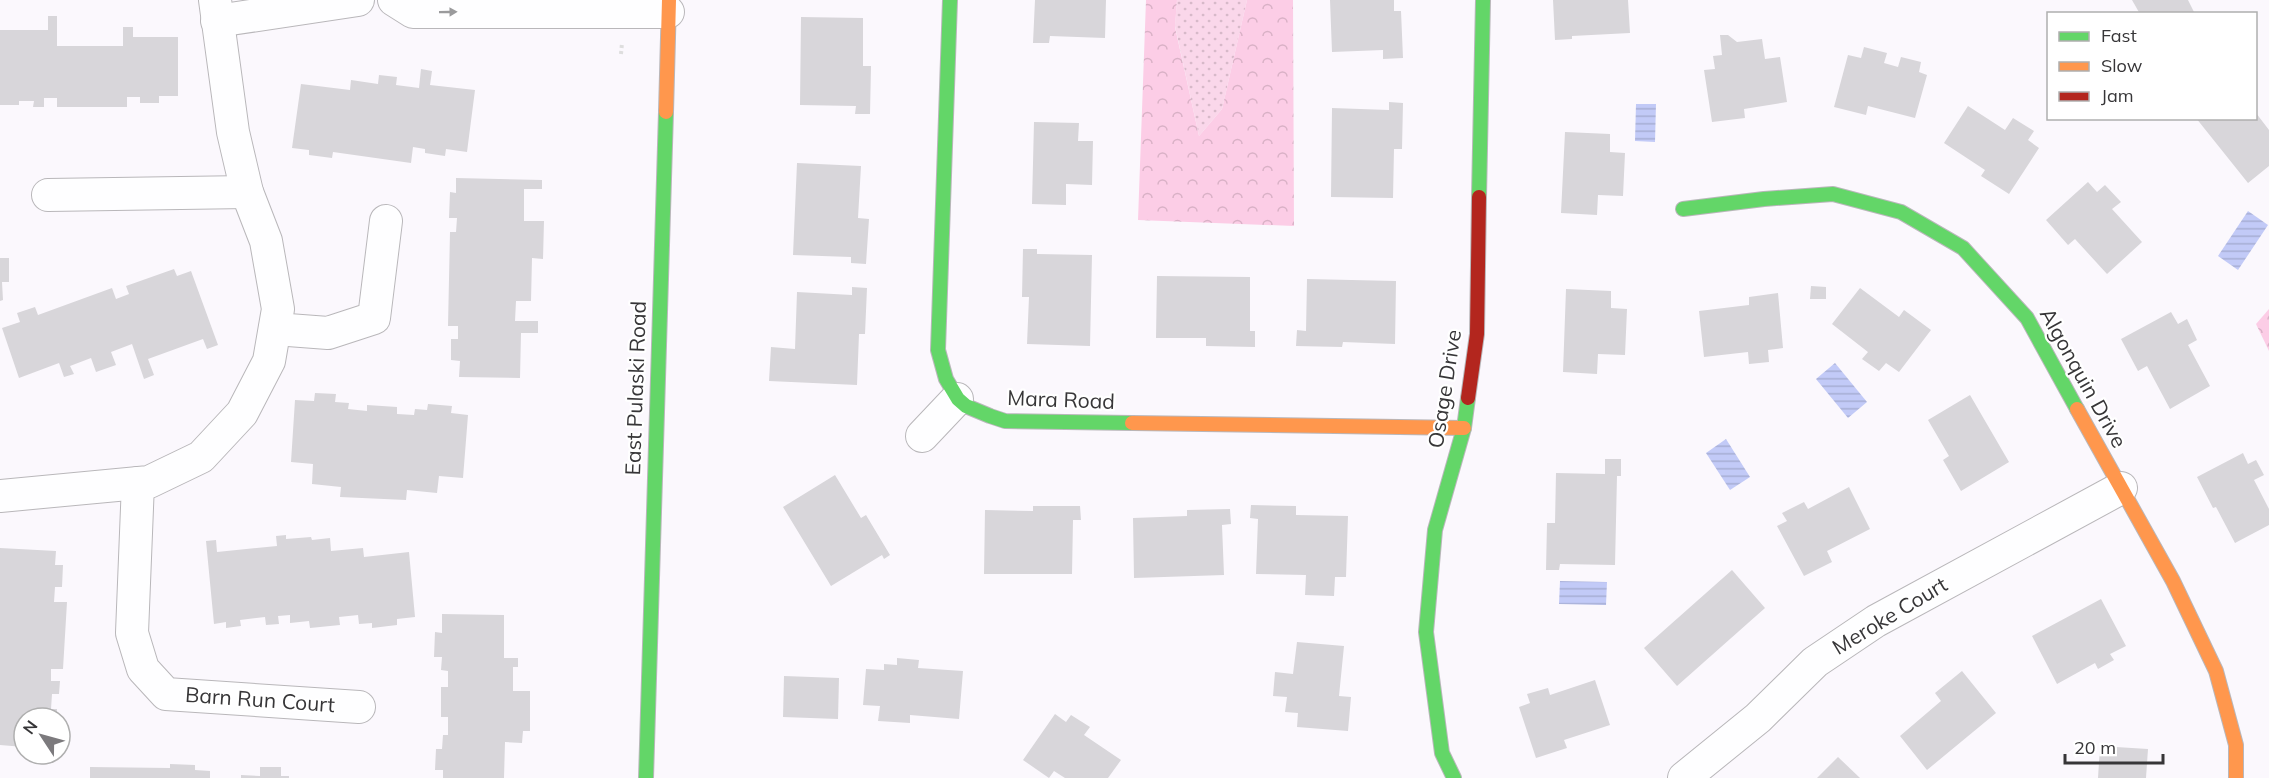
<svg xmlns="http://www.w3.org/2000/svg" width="2269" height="778" font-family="Mulish,sans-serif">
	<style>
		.grass { fill: url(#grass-dots) }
		.forest { fill: url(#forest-crowns) }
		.water { fill: url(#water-rules) }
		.building { fill: #d8d6da }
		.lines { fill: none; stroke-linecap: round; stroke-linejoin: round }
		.street-casing { stroke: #b9b7ba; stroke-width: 34 }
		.fast-casing { stroke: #b9b7ba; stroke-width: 16 }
		.slow-casing { stroke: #b9b7ba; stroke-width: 16 }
		.jam-casing { stroke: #b9b7ba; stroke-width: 16 }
		.path { stroke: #dedede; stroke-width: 4; stroke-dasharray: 3 3; stroke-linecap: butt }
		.street { stroke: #fefeff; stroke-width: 32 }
		.fast { stroke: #63d668; stroke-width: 14 }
		.slow { stroke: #ff974d; stroke-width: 14 }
		.jam { stroke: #b3261e; stroke-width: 14 }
		.oneway { fill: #9a9a9c }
		.labels { text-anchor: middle; stroke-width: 4.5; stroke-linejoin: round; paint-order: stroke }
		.street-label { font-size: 21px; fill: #373638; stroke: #fff }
	</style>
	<defs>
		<pattern id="grass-dots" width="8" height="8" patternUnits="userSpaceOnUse" patternTransform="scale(1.5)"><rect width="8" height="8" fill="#fad7ea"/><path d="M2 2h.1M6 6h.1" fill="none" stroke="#d7b9c9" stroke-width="1.8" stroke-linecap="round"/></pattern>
		<pattern id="forest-crowns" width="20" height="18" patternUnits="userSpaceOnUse" patternTransform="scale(1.5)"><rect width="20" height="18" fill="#fccde6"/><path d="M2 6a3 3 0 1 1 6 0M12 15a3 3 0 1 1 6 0" fill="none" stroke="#d9b1c6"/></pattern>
		<pattern id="water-rules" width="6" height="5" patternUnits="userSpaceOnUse" patternTransform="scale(1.5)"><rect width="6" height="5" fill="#c2caf7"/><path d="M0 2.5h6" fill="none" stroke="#a7aed4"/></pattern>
	</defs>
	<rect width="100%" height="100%" fill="#fbf8fd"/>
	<polygon class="grass" points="1177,0 1247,0 1222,109 1199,136 1175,26"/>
	<g class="forest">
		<polygon points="1146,0 1177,0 1175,27 1199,136 1222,109 1247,0 1293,0 1294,226 1138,220"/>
		<polygon points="2269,309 2269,351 2256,324"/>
	</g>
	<g class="water">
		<polygon points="1636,104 1656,104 1655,142 1635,141"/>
		<polygon points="2248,211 2268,225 2238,270 2218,256"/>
		<polygon points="1835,363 1867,402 1848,418 1816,379"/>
		<polygon points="1726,439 1750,477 1730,490 1706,453"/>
		<polygon points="1560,581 1607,582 1606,605 1559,604"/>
	</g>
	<g class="building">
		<polygon points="1035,0 1106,0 1105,38 1050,36 1049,43 1033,43"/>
		<polygon points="1330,0 1394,0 1394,11 1401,11 1403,58 1383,59 1383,50 1332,52"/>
		<polygon points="1553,0 1628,0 1630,33 1572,36 1572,39 1555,40"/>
		<polygon points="2132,0 2188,0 2195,14 2140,14"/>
		<polygon points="48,16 57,16 57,46 123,46 123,27 133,27 133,37 178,37 178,96 159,96 159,103 140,103 140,97 127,97 127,107 57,107 57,98 44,98 44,107 33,107 34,101 19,101 19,105 0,105 0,30 48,30"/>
		<polygon points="801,17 863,18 863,66 871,66 870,114 855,114 856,106 800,105"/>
		<polygon points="1720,35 1728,35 1737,42 1762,39 1765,59 1780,57 1787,102 1744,109 1745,118 1712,122 1704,70 1715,69 1713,56 1722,55"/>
		<polygon points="1864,47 1887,53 1884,63 1898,67 1901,57 1921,62 1919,72 1927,75 1915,118 1868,106 1866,115 1834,107 1848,55 1861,58"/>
		<polygon points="421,69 432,71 430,85 475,90 467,152 446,149 445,156 425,153 425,149 413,147 411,163 333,152 332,158 309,155 309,150 292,148 301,84 350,90 351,80 378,84 379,75 397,77 396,85 419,88"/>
		<polygon points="1389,102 1403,103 1402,149 1394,149 1393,198 1331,197 1332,108 1389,110"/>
		<polygon points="1968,106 2005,130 2013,118 2034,131 2028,140 2039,148 2009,194 1981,176 1985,170 1944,143"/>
		<polygon points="2256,113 2269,130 2269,166 2248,183 2196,118 2256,118"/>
		<polygon points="1034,122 1079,123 1078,141 1093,141 1092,185 1066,184 1066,205 1032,204"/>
		<polygon points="1565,132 1610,134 1610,152 1625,153 1623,196 1598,195 1597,215 1561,213"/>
		<polygon points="797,163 861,166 858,218 869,219 866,264 851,263 851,257 793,255"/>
		<polygon points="456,178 542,180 542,189 524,189 524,221 544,221 543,259 532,258 531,301 516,301 515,321 538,321 538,333 521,333 520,378 459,377 460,361 451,360 451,339 458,339 458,326 448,326 450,232 456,232 457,218 449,218 450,192 456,193"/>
		<polygon points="2088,182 2097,192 2105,185 2121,202 2112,209 2142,242 2107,274 2075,239 2068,245 2046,220"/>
		<polygon points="1023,249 1037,249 1037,254 1092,255 1090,346 1027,344 1029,297 1022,297"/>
		<polygon points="0,258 9,258 9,282 2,282 3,300 0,301"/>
		<polygon points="174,269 177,276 191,271 218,345 207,349 203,339 148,359 154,375 144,379 132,344 111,352 116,365 96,372 91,358 70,366 74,374 64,377 59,363 19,378 2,328 20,322 17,313 35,307 38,315 112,288 116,299 129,294 126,286"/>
		<polygon points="1157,276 1250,277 1250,331 1255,331 1255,347 1206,346 1206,338 1156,338"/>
		<polygon points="1307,279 1396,281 1395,344 1343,342 1342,347 1296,346 1297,330 1306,331"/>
		<polygon points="1811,286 1826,287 1826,299 1810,299"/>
		<polygon points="852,287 867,288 865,334 859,334 857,385 769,381 771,347 795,349 797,292 852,295"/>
		<polygon points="1860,288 1899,317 1904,310 1931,330 1899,372 1886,363 1879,371 1862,359 1868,352 1832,324"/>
		<polygon points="1566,289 1611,291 1611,308 1627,309 1625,355 1598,354 1597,374 1563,372"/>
		<polygon points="1778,293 1783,348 1768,350 1769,362 1749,364 1748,352 1704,357 1699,311 1749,305 1749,297"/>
		<polygon points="2171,312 2178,324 2187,319 2197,340 2188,345 2210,386 2170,409 2147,366 2138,371 2121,339"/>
		<polygon points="315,393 336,394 335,402 349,403 348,409 367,411 367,405 397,407 397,414 414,415 415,409 427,410 428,404 452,406 451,413 468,415 463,478 439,476 437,493 407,490 406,500 340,497 341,487 312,484 313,464 291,462 295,400 314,401"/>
		<polygon points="1970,395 2009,462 1961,491 1943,460 1949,456 1928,420"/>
		<polygon points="2243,453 2248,464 2256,460 2264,475 2254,480 2269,509 2269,525 2235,543 2216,507 2213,508 2197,477"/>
		<polygon points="1605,459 1621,459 1621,476 1617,476 1615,565 1560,564 1559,570 1546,570 1547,523 1555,523 1556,473 1605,474"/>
		<polygon points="835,475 861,518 866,515 890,555 884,559 882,555 831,586 783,507"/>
		<polygon points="1849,487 1870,529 1827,551 1832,562 1804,576 1777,526 1787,521 1782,513 1804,502 1808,509"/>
		<polygon points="1251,505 1296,506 1296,515 1348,516 1346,577 1335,577 1334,596 1305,595 1306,575 1256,574 1258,519 1250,518"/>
		<polygon points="1033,506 1080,506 1081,520 1073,520 1072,574 984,574 985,510 1033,511"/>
		<polygon points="1230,509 1231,524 1222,525 1224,575 1134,578 1133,518 1187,516 1187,510"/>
		<polygon points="286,535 286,539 311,537 312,540 330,538 331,551 363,548 364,557 409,552 415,617 397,619 397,625 372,628 372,623 359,624 358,615 339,617 340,625 310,628 309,621 290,623 290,615 278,616 279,624 266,625 265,617 240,620 241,626 226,628 226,622 214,624 206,541 216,540 217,552 277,546 276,536"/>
		<polygon points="0,548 56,551 55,565 63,565 62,587 55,587 54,602 67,602 63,669 51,669 51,681 60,681 59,694 52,694 51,709 57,709 57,718 24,718 24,747 0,745"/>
		<polygon points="1732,570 1765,608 1677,686 1644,648"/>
		<polygon points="2101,599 2126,646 2110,654 2114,660 2098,669 2095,663 2057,684 2032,636"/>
		<polygon points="442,614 504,615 504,658 518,658 518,667 513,667 513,691 530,691 530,731 523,731 522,743 505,742 504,778 443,778 443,770 435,770 436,749 442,749 443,735 448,735 448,717 441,717 441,687 448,687 448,671 441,670 442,657 434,657 435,632 442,633"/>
		<polygon points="1297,642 1344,646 1339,696 1351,697 1348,731 1297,727 1298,713 1285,712 1287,697 1273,696 1275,672 1293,674"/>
		<polygon points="897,658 919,660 918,668 963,671 959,719 910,715 910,723 878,721 880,706 863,705 866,669 884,670 884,664 897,665"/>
		<polygon points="1962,671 1996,713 1927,770 1900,736 1941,701 1935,693"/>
		<polygon points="784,676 839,678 838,719 783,717"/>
		<polygon points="1595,680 1610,725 1564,740 1567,748 1536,758 1519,707 1530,703 1527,694 1548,688 1550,695"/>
		<polygon points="1055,714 1066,722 1071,715 1090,727 1084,735 1121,760 1108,778 1065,778 1054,771 1049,778 1023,760"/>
		<polygon points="2100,746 2148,749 2146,778 2098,778"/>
		<polygon points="1838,757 1860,778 1817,778"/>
		<polygon points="170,764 195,765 195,770 210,771 210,778 90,778 90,767 170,768"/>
		<polygon points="260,767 281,767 281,776 289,776 289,778 241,778 241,775 260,776"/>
	</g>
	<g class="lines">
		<g class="street-casing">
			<g id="street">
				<polyline points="394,0 413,12 668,12"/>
				<polyline points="217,21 358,0"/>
				<polyline points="48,195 247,192"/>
				<polyline points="275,329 328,333 374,318 386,221"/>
				<polyline points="922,436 957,399"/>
				<polyline points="138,483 132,633 143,669 166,694 359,707"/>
				<polyline points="0,496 149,482 201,457 242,413 269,361 278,309 266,241 247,192 233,132 215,0"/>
				<polyline points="1684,778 1758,718 1815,662 1876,621 2121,488"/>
			</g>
		</g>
		<g class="fast-casing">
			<g id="fast">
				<polyline points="950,0 938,350 946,379 958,399 966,406 990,416 1005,421 1132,423"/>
				<polyline points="1479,197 1483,0"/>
				<polyline points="1683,209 1764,199 1833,194 1901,212 1963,248 2027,318 2077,409"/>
				<polyline points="646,778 666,112"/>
				<polyline points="1454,778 1442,753 1426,632 1435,530 1464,428 1468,398"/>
			</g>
		</g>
		<g class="slow-casing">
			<g id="slow">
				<polyline points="666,112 669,0"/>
				<polyline points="2077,409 2173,581 2216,671 2236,745 2236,778"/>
				<polyline points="1132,423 1464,428"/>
			</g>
		</g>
		<g class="jam-casing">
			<polyline id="jam" points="1468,398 1477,334 1479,197"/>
		</g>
		<polyline class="path" points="621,54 622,43"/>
		<use href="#street" class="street"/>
		<use href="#fast" class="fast"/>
		<use href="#slow" class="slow"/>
		<use href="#jam" class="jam"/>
	</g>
	<defs><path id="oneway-solid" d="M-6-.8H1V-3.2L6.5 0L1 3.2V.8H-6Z" transform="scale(1.5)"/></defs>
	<use class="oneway" href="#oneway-solid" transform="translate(448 12) rotate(-1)"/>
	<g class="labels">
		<g class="street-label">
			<text transform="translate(2083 378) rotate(61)" y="7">Algonquin Drive</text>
			<text transform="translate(636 388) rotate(-88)" y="7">East Pulaski Road</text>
			<text transform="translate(1445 389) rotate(-81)" y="7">Osage Drive</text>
			<text transform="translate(1061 400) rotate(2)" y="7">Mara Road</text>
			<text transform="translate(1890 616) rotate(-31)" y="7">Meroke Court</text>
			<text transform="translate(260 700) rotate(4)" y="7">Barn Run Court</text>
		</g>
	</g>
	<rect x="2047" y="12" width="210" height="108" fill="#ffffff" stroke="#afafaf" stroke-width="1.5"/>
	<rect x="2059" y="32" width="30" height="9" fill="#63d668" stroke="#afafaf" stroke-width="1.5"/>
	<text x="2101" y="42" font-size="18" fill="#373638">Fast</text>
	<rect x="2059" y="62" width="30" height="9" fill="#ff974d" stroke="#afafaf" stroke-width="1.5"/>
	<text x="2101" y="72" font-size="18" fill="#373638">Slow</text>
	<rect x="2059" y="92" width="30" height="9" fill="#b3261e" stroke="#afafaf" stroke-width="1.5"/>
	<text x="2101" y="102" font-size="18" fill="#373638">Jam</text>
	<g transform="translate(42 736) rotate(306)"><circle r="28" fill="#ffffff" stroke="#afafaf" stroke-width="1.5"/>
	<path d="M0-4.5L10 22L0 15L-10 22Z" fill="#7c7a7d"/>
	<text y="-9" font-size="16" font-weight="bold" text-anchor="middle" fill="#373638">N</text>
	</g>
	<path d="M2065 754v9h98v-9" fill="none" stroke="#373638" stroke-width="3"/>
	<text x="2074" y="754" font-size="18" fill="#373638" stroke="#ffffff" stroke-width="4.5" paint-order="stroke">20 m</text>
</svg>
